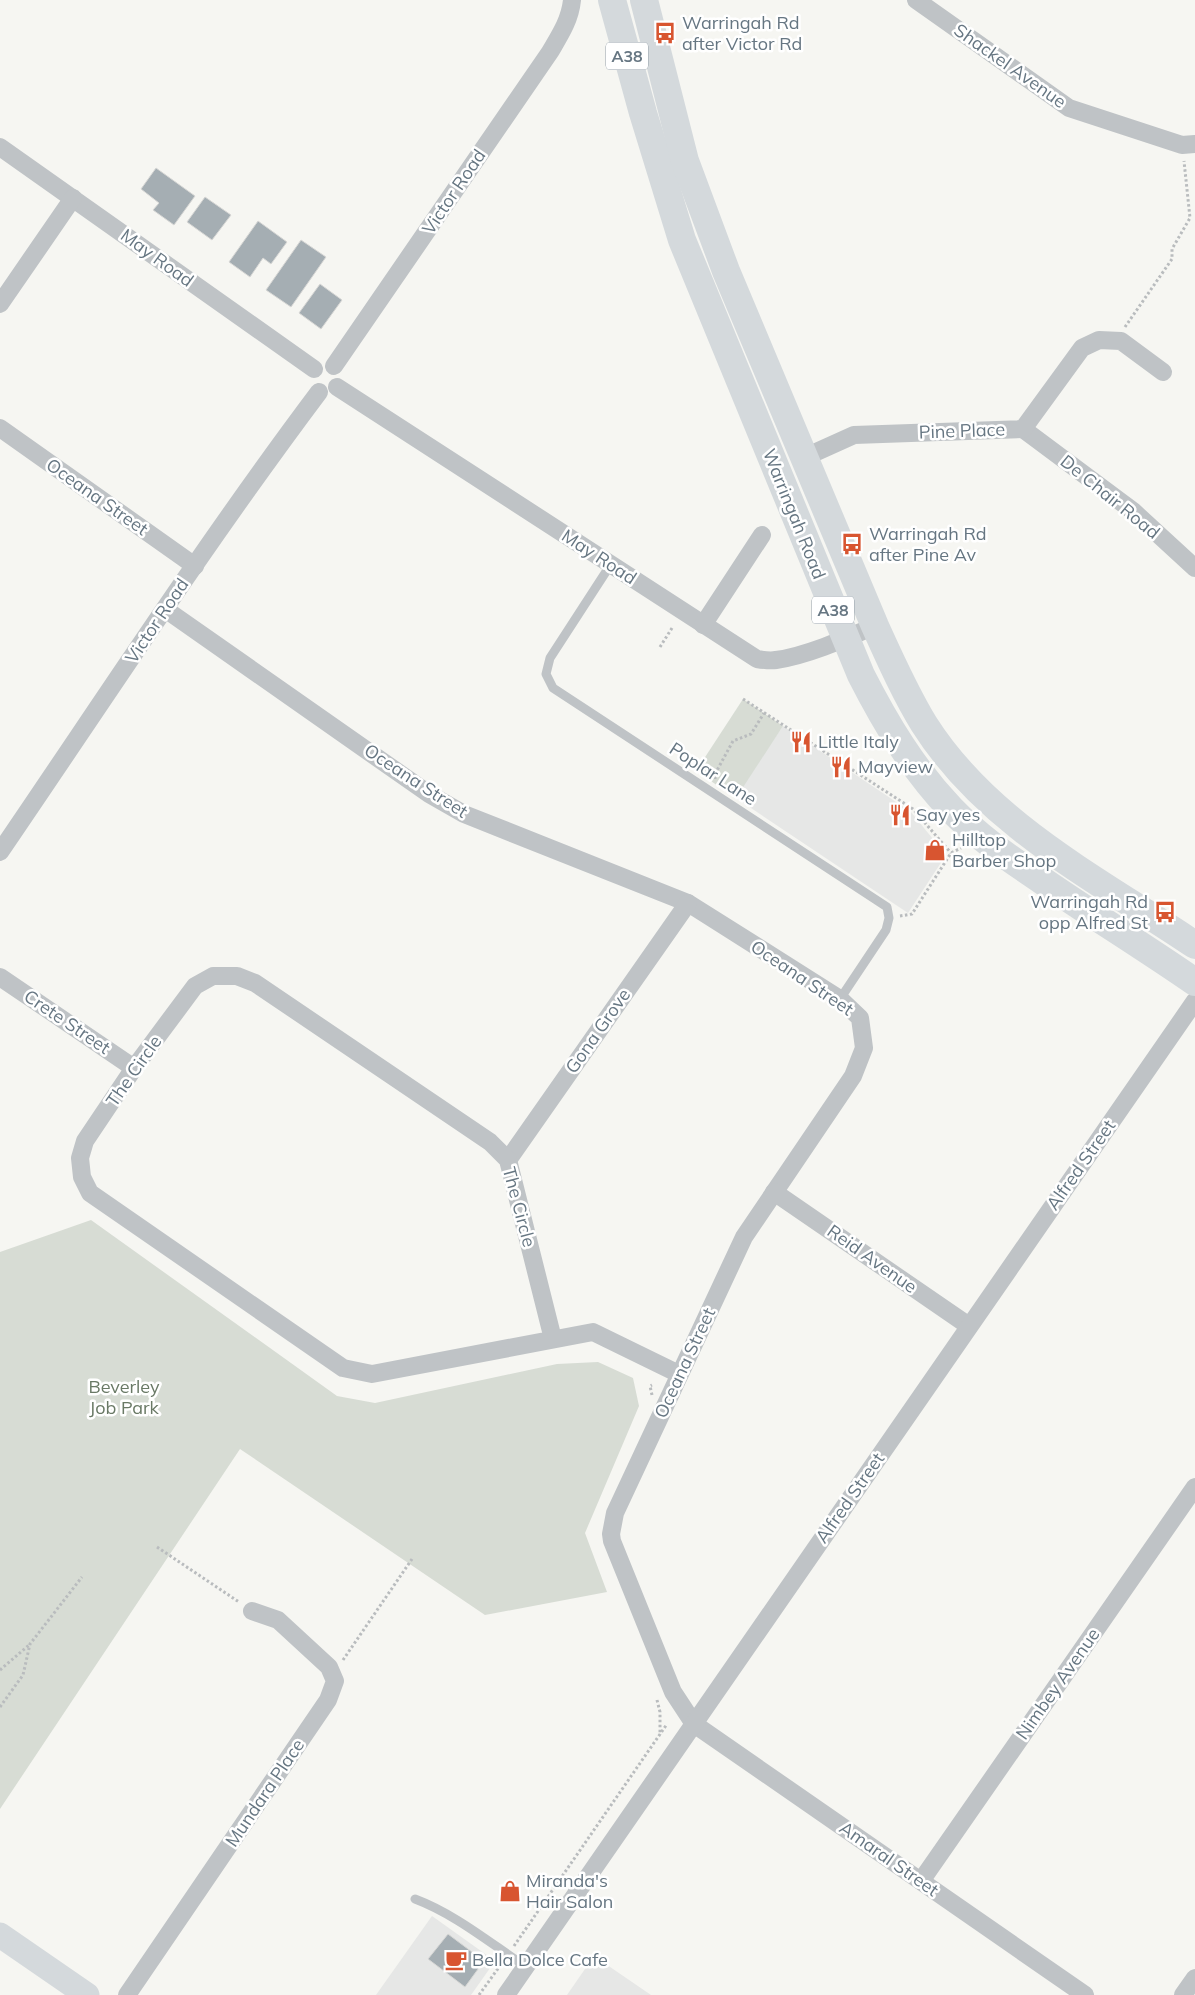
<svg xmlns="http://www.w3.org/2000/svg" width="1195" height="1995" font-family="Mulish,sans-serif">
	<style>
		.built { fill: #e6e7e6 }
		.green { fill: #d7dcd4 }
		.building { fill: #a5aeb3; stroke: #d7d7d5 }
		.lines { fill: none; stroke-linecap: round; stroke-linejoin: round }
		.path { stroke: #b9bcbe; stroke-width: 3; stroke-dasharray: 2.5 2.5; stroke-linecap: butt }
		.lane { stroke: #bfc3c6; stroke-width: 9 }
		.street { stroke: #bfc3c6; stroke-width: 18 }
		.secondary { stroke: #d4d9dc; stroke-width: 25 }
		.highway { stroke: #d4d9dc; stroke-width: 28 }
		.labels { text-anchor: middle; stroke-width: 5; stroke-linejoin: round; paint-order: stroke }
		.shield { fill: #fff; stroke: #949fa8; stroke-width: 1 }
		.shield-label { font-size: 16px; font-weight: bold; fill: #667682 }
		.poi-label { font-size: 18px; fill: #667682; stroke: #fff; text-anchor: start }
		.street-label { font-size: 18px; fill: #667682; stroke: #fff }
		.park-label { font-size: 18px; fill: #697965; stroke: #fff }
	</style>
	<rect width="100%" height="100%" fill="#f6f6f2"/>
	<g class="built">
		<polygon points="783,726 911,812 946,855 908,913 736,798 737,793"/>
		<polygon points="432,1916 495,1961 471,1995 376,1995"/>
		<polygon points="594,1956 651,1995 567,1995"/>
	</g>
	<g class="green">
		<polygon points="743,699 783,726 736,798 696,771"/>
		<polygon points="91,1220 337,1396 375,1403 557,1364 598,1362 633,1378 639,1406 585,1533 607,1592 485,1615 240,1449 0,1809 0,1252"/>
	</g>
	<g class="building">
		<polygon points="156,168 195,196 174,225 153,210 159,203 141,189"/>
		<polygon points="205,197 231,215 212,240 187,222"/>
		<polygon points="258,221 287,242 271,264 263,258 250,277 229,262"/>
		<polygon points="301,240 326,257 291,307 266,290"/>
		<polygon points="320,284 342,300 321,329 299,313"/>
		<polygon points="448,1934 484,1961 465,1987 428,1959"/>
	</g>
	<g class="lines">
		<g class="path">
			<polyline points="1125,327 1172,259 1172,249 1190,218 1184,161"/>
			<polyline points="660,647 672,628"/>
			<polyline points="743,699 913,809 951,853"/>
			<polyline points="715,779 715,774 733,741 751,734 764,713"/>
			<polyline points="900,916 912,914 951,853 961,848"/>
			<polyline points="652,1395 650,1386 652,1385"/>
			<polyline points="157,1547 239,1602"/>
			<polyline points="343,1660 412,1559"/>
			<polyline points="0,1670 29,1645"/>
			<polyline points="657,1700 660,1712 660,1735"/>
			<polyline points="0,1707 23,1675 30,1644 82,1577"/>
			<polyline points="514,1946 667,1724"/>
			<polyline points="479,1995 502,1963"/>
		</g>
		<g class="lane">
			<polyline points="611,564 550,658 546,674 553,688 887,907 889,918 886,930 840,999"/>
			<path d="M415 1899C455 1914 490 1943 525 1966"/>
		</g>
		<g class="street">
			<polyline points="916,0 1069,108 1182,145 1195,144"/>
			<polyline points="0,147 314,369"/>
			<polyline points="0,304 73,198"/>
			<path d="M334 366 550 52C560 35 570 20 572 0"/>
			<path d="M337 387 757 659C763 660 770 661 776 660 806 656 847 638 875 626"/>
			<polyline points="0,428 195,566"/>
			<polyline points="1023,429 1133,511 1195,568"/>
			<polyline points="803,458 854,435 1023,429 1082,348 1099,340 1121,341 1163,372"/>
			<polyline points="165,609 429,794 464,814 688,903 840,999 860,1018 864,1048 853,1076 744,1237 615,1513 611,1534 612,1541 673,1692 694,1724 1085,1995"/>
			<polyline points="703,625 762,535"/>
			<path d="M0 852C105 698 207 541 319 392"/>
			<polyline points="0,977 134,1068"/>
			<polyline points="508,1160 688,903"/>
			<polyline points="774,1192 969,1326"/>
			<polyline points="553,1339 508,1160 490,1142 255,983 237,976 213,976 195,986 134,1068 85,1141 80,1158 82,1177 90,1193 343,1368 372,1374 593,1332 679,1374"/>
			<polyline points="921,1881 1195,1487"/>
			<polyline points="127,1995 328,1700 335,1681 329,1667 278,1620 252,1611"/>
			<polyline points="506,1995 1195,1001"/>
			<polyline points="1183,1995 1195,1978"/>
		</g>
		<polyline class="secondary" points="0,1935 87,1995"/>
		<g class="highway">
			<path d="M612 0 643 113 682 240 861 675C886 724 913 769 951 809 977 836 1007 857 1037 877 1089 913 1143 946 1195 982"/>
			<path d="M644 0 685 161 726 271 875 626C890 659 905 693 924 724 988 825 1099 880 1195 945"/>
		</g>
	</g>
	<defs>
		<g id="bus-bare" transform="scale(1.725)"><path d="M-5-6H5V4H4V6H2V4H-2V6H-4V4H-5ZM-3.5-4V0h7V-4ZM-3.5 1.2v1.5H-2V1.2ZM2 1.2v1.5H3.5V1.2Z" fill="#d85530" stroke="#fff" stroke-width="2.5" paint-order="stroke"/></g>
		<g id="restaurant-bare" transform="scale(1.725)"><path d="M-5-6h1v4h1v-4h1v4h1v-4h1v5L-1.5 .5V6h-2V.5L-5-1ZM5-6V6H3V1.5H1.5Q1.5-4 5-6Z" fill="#d85530" stroke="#fff" stroke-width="2.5" paint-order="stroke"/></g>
		<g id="shop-bare" transform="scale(1.725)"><path d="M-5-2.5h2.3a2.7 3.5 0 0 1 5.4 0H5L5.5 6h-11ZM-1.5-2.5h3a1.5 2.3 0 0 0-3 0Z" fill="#d85530" stroke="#fff" stroke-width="2.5" paint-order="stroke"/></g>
		<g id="cafe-bare" transform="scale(1.725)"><path d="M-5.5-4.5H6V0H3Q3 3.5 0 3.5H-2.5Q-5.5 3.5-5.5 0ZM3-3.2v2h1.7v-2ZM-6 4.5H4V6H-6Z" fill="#d85530" stroke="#fff" stroke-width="2.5" paint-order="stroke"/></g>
	</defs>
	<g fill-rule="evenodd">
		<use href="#bus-bare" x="665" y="33"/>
		<use href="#bus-bare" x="852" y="544"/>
		<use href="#restaurant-bare" x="801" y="742"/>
		<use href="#restaurant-bare" x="841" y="767"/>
		<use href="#restaurant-bare" x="900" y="815"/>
		<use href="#shop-bare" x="935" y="850"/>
		<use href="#bus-bare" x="1165" y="912"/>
		<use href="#shop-bare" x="510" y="1891"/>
		<use href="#cafe-bare" x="456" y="1960"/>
	</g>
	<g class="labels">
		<g class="shield">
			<rect x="606" y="42.5" width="42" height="27" rx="4"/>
			<rect x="812" y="596.5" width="42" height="27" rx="4"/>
		</g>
		<g class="shield-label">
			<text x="627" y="62">A38</text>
			<text x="833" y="616">A38</text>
		</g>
		<g class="poi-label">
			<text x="682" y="29">Warringah Rd<tspan x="682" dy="21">after Victor Rd</tspan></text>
			<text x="869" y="540">Warringah Rd<tspan x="869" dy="21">after Pine Av</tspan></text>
			<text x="818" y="748">Little Italy</text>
			<text x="858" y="773">Mayview</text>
			<text x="916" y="821">Say yes</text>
			<text x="952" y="846">Hilltop<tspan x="952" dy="21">Barber Shop</tspan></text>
			<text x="1148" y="908" text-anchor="end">Warringah Rd<tspan x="1148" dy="21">opp Alfred St</tspan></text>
			<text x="526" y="1887">Miranda's<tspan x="526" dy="21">Hair Salon</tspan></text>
			<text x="472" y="1966">Bella Dolce Cafe</text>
		</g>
		<g class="street-label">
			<text transform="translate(1010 66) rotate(35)" y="6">Shackel Avenue</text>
			<text transform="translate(454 192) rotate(-56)" y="6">Victor Road</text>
			<text transform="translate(157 258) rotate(36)" y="6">May Road</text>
			<text transform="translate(962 431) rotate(-2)" y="6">Pine Place</text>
			<text transform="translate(97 497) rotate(35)" y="6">Oceana Street</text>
			<text transform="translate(1110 497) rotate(39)" y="6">De Chair Road</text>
			<text transform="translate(794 514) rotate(68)" y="6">Warringah Road</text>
			<text transform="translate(599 557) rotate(33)" y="6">May Road</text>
			<text transform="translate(157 621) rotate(-56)" y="6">Victor Road</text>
			<text transform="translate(713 774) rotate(33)" y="6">Poplar Lane</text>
			<text transform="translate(416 781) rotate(33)" y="6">Oceana Street</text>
			<text transform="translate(802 978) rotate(34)" y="6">Oceana Street</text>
			<text transform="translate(67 1022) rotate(34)" y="6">Crete Street</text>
			<text transform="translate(598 1031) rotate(-55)" y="6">Gona Grove</text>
			<text transform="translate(134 1071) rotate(-55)" y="6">The Circle</text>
			<text transform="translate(1081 1165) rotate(-55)" y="6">Alfred Street</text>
			<text transform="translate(519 1207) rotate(75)" y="6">The Circle</text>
			<text transform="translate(872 1259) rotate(35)" y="6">Reid Avenue</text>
			<text transform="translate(685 1363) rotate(-65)" y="6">Oceana Street</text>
			<text transform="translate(850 1498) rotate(-55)" y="6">Alfred Street</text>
			<text transform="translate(1058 1684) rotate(-55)" y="6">Nimbey Avenue</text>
			<text transform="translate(265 1793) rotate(-56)" y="6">Mundara Place</text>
			<text transform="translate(889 1859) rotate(35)" y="6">Amaral Street</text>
		</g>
		<g class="park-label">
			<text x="124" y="1393">Beverley<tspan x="124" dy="21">Job Park</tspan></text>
		</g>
	</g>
</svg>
